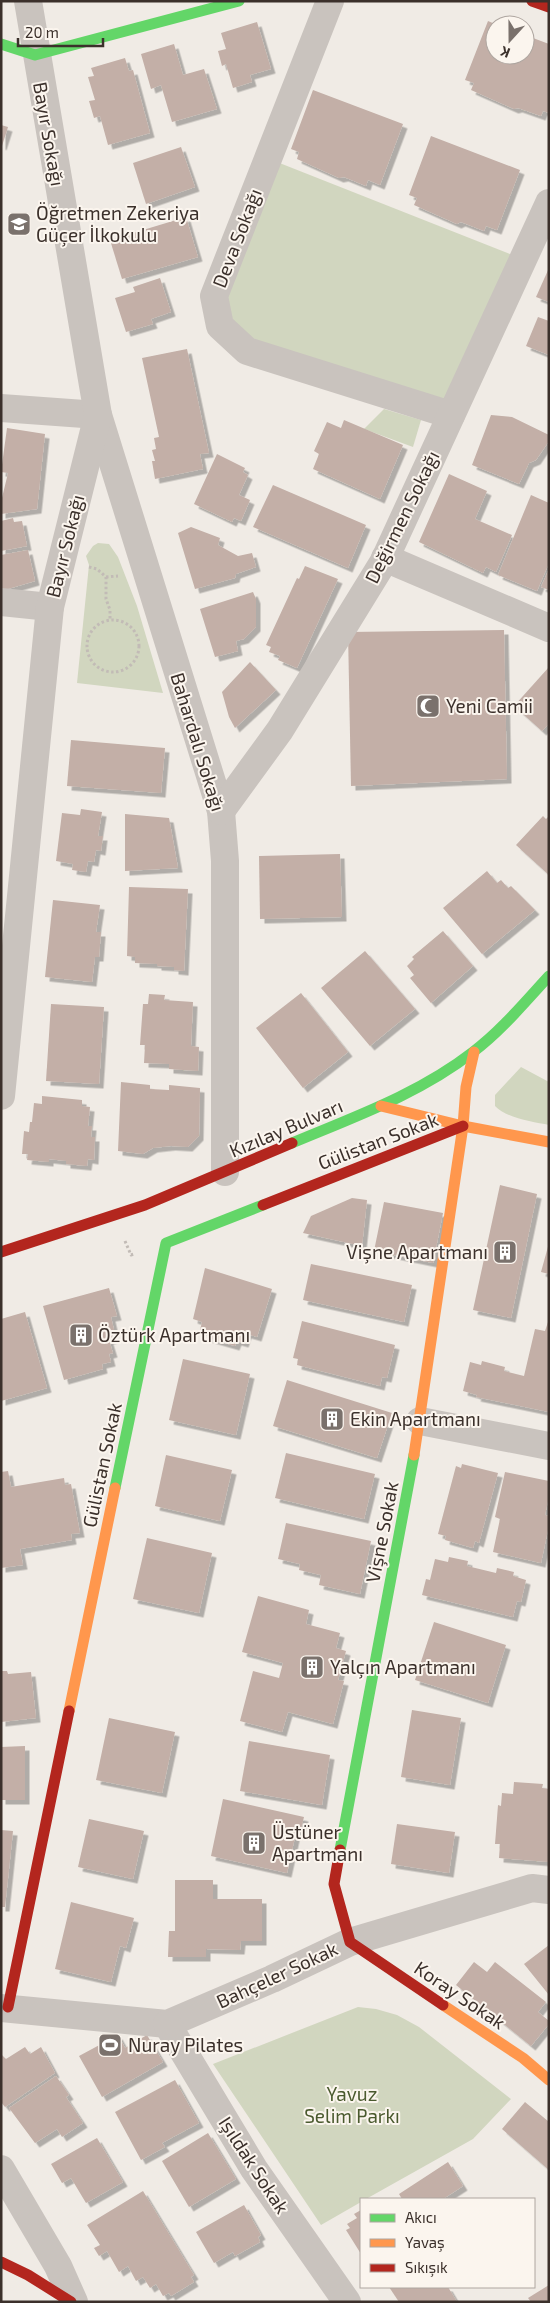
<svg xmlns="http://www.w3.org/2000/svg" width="550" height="2303" font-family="'Exo 2',sans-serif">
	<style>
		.green { fill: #d1d6bf }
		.building { fill: #c3afa7; filter: url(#shadow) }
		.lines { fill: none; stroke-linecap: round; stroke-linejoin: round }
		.path { stroke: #c2bbb6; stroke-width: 3; stroke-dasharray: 2.5 2.5; stroke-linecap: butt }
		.street { stroke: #c9c3be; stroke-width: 28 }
		.fast { stroke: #63d668; stroke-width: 11 }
		.slow { stroke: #ff974d; stroke-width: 11 }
		.jam { stroke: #b3261e; stroke-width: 11 }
		.labels { text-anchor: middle; stroke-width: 4; stroke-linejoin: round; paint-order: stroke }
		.street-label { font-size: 19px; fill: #3b302b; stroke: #fbf5ee }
		.poi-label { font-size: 19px; fill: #3b302b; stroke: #fbf5ee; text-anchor: start }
		.park-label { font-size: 19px; fill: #4a5a2e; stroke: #fbf5ee }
	</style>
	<defs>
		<filter id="shadow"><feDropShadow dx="4.5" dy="4.5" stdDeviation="0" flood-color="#0004"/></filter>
	</defs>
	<rect width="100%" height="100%" fill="#f0ebe5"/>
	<g class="green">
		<polygon points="277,162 515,256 446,404 250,344 227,321 220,298"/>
		<polygon points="384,409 421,420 413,447 364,429"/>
		<polygon points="98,543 109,544 118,557 137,606 163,693 77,683 89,565 86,556 93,546"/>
		<path d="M521 1067 549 1082V1125C533 1122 506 1118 495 1106V1095Z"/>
		<polygon points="358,2007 376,2009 397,2015 419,2027 511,2099 473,2139 366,2199 361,2199 361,2202 321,2225 213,2064"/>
	</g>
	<g class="building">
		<polygon points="488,21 495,24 495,55 525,55 525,35 549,44 549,113 543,111 541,116 518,108 514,109 471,90 474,83 465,80"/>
		<polygon points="257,22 271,69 250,75 252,82 233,88 226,64 222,66 218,51 226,49 221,33"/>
		<polygon points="174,44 183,75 204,69 217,109 172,122 161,85 151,89 141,54"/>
		<polygon points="125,58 129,71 133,70 150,133 108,145 100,116 94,118 89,101 95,100 88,77 94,76 91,68"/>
		<polygon points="313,90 403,124 380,185 368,180 366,186 344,177 339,178 297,159 299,152 291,149"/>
		<polygon points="1,125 8,127 2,146 1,145"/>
		<polygon points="431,136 520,170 497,230 486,226 484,231 461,222 457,224 414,205 417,198 409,195"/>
		<polygon points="181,147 195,187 146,204 133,163"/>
		<polygon points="186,217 198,257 122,279 110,240"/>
		<polygon points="549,268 549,302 536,297"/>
		<polygon points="160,278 171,312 151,319 153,324 126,332 115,298 135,292 133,287"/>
		<polygon points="538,317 549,321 549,355 526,346"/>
		<polygon points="187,349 209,453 200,454 203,469 155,479 152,461 155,461 152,450 156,449 154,438 159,437 142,358"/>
		<polygon points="491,415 512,417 549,435 549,441 536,460 529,463 519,484 472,465"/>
		<polygon points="344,420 403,445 380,499 313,469 319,454 314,451 327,422 341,428"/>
		<polygon points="7,428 45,434 37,509 1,514 1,502 8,473 1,472"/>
		<polygon points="217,454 245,468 243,472 248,475 239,495 250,500 241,521 234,518 232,522 194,504"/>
		<polygon points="449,474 487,491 475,519 512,535 496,572 486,567 483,573 419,542"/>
		<polygon points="273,485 366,525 348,568 253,527"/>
		<polygon points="531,495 549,503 549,563 537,591 498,575"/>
		<polygon points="13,518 14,522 22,521 27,546 1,551 1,521"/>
		<polygon points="191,527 220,538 218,545 238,556 252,553 256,567 236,574 235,578 195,589 178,533"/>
		<polygon points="28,550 35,581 1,591 1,555"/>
		<polygon points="305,566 338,579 297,668 278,660 280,656 269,652 271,647 266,645 297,578 299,579"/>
		<polygon points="549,569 549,590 541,587"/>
		<polygon points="253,592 256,599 256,627 244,639 236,641 238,651 215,657 200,609"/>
		<polygon points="504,630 507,779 351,786 348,632"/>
		<polygon points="250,662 276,690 235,728 229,717 222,692"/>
		<polygon points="549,667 549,724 542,731 514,706"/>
		<polygon points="71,740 165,748 161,793 67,786"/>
		<polygon points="81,809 102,812 98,836 103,836 101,851 96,850 94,862 88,861 86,872 72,870 73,864 56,861 62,813 80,815"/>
		<polygon points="125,814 169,818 178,868 125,871"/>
		<polygon points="543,816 546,819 549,816 549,875 516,845"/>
		<polygon points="340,854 342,917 260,919 259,856"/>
		<polygon points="487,871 497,883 501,880 508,888 511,886 535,910 482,954 443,908"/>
		<polygon points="129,887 188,889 184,971 174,970 174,967 157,966 157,964 135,963 135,957 127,956"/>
		<polygon points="53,900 100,905 96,932 101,932 99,957 95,957 92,982 45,977"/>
		<polygon points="443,931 473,966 431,1003 410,978 414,975 407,966 414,959 412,957"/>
		<polygon points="365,951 415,1009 370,1046 321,988"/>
		<polygon points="301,993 348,1052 303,1088 256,1028"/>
		<polygon points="149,994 165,995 164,1000 193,1002 191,1046 199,1047 198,1071 169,1069 169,1064 144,1063 145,1045 140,1045 143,1004 148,1004"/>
		<polygon points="51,1004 104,1007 99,1084 46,1081"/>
		<polygon points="121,1082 150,1085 150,1089 169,1090 169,1085 200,1088 199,1136 188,1147 171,1146 153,1148 143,1154 118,1151"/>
		<polygon points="42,1096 82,1100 82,1106 90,1107 88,1126 92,1126 91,1137 95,1137 94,1160 88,1159 87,1166 66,1164 66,1161 49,1159 49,1162 27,1160 28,1154 22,1154 24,1131 29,1132 30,1122 32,1122 34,1103 42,1104"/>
		<polygon points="500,1185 537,1194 511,1318 473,1310"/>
		<polygon points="352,1198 367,1200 362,1246 303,1233 311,1216"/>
		<polygon points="384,1202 443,1213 433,1263 374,1251"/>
		<polygon points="549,1243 549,1274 541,1272"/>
		<polygon points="311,1264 412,1285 404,1322 303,1300"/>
		<polygon points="205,1268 272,1289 257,1337 247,1334 244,1343 237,1341 235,1346 207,1338 209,1333 200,1330 202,1322 193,1319"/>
		<polygon points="109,1288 117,1316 111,1317 114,1330 111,1331 113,1339 109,1340 113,1353 109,1354 111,1362 102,1364 103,1369 64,1380 43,1306"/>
		<polygon points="25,1312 47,1388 1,1401 1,1319"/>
		<polygon points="549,1319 549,1412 476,1397 477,1395 463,1391 470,1362 481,1365 482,1361 505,1367 504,1371 524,1376 535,1329 545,1331"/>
		<polygon points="302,1321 395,1345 387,1378 382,1377 380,1386 297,1365 298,1359 293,1358"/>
		<polygon points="183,1359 250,1374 236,1435 169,1420"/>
		<polygon points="287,1380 392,1413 377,1458 273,1426"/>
		<polygon points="286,1453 375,1474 364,1519 275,1498"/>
		<polygon points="166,1455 232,1470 220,1521 155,1506"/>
		<polygon points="462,1464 498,1473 479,1543 475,1541 473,1548 445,1540 446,1536 438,1534 456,1466 461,1468"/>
		<polygon points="8,1471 11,1487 64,1478 65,1485 71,1484 80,1533 71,1534 72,1540 20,1549 23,1565 1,1568 1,1472"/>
		<polygon points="505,1472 549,1481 549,1496 545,1515 549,1516 549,1525 541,1563 493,1552 500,1519 495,1517"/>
		<polygon points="286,1523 371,1541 360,1594 319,1585 321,1575 299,1570 300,1564 278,1559"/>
		<polygon points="147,1538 212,1553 199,1613 133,1599"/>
		<polygon points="449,1557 468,1561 467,1566 496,1573 497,1568 514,1572 513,1576 526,1580 521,1602 517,1601 513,1617 422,1595 426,1579 430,1580 435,1559 448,1562"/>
		<polygon points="258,1596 309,1610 306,1624 340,1633 336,1648 346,1651 338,1680 344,1681 333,1724 288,1712 282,1732 240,1721 253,1671 279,1678 283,1663 242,1652"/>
		<polygon points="434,1622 506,1645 488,1703 415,1680"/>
		<polygon points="1,1671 7,1671 8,1674 31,1672 36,1718 1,1722"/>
		<polygon points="412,1710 461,1718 450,1785 401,1777"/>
		<polygon points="109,1718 175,1732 162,1793 96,1780"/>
		<polygon points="249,1741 330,1755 322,1805 240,1791"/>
		<polygon points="25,1746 25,1800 1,1800 1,1747"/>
		<polygon points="514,1782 543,1784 542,1788 549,1789 549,1862 499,1858 500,1844 495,1844 498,1805 501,1806 502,1793 513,1794"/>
		<polygon points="223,1799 304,1817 301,1829 297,1828 287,1873 211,1856"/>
		<polygon points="89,1819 144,1831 133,1879 78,1867"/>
		<polygon points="397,1824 455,1832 449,1873 391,1864"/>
		<polygon points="1,1830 13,1831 5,1907 1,1907"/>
		<polygon points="175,1880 213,1880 213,1899 262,1899 262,1941 241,1941 240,1950 206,1949 206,1957 168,1957 169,1931 175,1931"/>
		<polygon points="71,1902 134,1918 126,1948 120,1946 111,1982 55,1969"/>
		<polygon points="549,1945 549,1995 524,1964"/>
		<polygon points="474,1962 487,1972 495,1962 546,2002 538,2012 549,2021 549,2024 531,2046 456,1985"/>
		<polygon points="118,2035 125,2048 147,2035 163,2062 102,2097 79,2056"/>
		<polygon points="25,2047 30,2054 41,2047 55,2073 5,2107 1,2102 1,2054 6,2059"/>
		<polygon points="56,2076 69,2095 66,2097 83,2123 62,2137 57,2129 35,2143 9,2108"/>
		<polygon points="175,2080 199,2123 162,2143 165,2147 141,2160 115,2112"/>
		<polygon points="525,2102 549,2122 549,2170 502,2129"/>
		<polygon points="208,2133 236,2179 189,2207 162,2161"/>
		<polygon points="97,2138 123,2182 86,2203 71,2178 62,2183 51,2164"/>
		<polygon points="448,2162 463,2186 443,2199 402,2199 399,2194"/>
		<polygon points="143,2191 194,2275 191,2277 194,2282 171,2296 169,2293 163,2296 156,2284 150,2288 143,2277 136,2281 128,2266 119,2272 107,2251 99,2256 94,2248 100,2245 87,2225"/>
		<polygon points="244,2205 261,2235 258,2237 260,2242 235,2256 233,2252 214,2263 196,2232"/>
		<polygon points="361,2210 361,2254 346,2230 350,2228 347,2224 357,2218 354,2214"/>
		<polygon points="549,2285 549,2302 531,2302 528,2298"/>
		<polygon points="389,2287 448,2287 457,2302 399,2302"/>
	</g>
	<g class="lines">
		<g class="path">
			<polyline points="89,567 97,569 106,577 106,599 110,610 110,620"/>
			<polyline points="106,577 118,576"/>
			<circle cx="113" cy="646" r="26"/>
			<polyline points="125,1241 131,1255 134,1254"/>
		</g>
		<g class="street">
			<polyline points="330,1 214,296 220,326 247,351 451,415"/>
			<polyline points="1,408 98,415 221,811 225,861 225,1172"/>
			<polyline points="385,558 549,628"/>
			<polyline points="1,602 50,607"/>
			<polyline points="221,811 280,730 384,561 549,203"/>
			<polyline points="1,1096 50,607 98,415 28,1"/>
			<polyline points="420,1421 549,1446"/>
			<polyline points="1,2008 167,2024 272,1979 350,1942 532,1888 549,1890"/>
			<polyline points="167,2024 254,2169 347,2302"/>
			<polyline points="1,2169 58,2266 74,2302"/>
		</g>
		<g class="fast">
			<polyline points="1,44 35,55 239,1"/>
			<path d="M292 1143C354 1117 419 1094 473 1052 501 1031 525 1002 549 976"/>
			<polyline points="115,1488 166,1243 263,1205"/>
			<polyline points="340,1850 414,1455"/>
		</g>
		<g class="slow">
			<polyline points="381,1106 463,1126 549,1142"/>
			<polyline points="414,1455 463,1126 466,1087 474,1052"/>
			<polyline points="69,1711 115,1488"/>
			<polyline points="443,2005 523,2058 549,2080"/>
		</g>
		<g class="jam">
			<polyline points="532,1 549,7"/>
			<polyline points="263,1205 463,1126"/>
			<polyline points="1,1252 145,1205 292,1143"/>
			<polyline points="340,1850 334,1884 350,1942 443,2005"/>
			<polyline points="8,2007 69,1711"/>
			<polyline points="1,2262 28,2275 71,2302"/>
		</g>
	</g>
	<defs>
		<g id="school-square" transform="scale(1.25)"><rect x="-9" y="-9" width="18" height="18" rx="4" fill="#7a716c" stroke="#fbf5ee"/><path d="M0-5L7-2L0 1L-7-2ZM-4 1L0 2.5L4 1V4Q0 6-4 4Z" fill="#fff"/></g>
		<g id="mosque-square" transform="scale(1.25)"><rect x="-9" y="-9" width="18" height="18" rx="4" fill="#7a716c" stroke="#fbf5ee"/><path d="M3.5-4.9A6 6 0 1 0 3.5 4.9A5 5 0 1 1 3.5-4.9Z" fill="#fff"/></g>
		<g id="building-square" transform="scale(1.25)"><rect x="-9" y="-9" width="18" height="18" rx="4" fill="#7a716c" stroke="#fbf5ee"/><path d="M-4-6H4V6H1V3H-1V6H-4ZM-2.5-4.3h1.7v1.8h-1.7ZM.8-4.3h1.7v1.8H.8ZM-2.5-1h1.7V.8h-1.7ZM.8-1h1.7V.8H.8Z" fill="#fff"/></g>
		<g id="stadium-square" transform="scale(1.25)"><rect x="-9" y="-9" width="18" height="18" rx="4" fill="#7a716c" stroke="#fbf5ee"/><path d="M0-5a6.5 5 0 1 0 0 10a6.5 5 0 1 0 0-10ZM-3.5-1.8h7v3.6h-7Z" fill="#fff"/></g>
	</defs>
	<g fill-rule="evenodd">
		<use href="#school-square" x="19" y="224"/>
		<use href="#mosque-square" x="428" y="706"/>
		<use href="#building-square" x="505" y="1252"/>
		<use href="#building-square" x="81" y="1335"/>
		<use href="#building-square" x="332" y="1419"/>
		<use href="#building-square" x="312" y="1667"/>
		<use href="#building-square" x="254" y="1843"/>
		<use href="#stadium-square" x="110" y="2045"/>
	</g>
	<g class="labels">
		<g class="street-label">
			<text transform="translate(49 134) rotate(80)" y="7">Bayır Sokağı</text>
			<text transform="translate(237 238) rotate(-69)" y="7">Deva Sokağı</text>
			<text transform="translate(402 517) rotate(-64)" y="7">Değirmen Sokağı</text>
			<text transform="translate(65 546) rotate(-76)" y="7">Bayır Sokağı</text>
			<text transform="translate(198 742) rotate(73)" y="7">Bahardalı Sokağı</text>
			<text transform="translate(286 1128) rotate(-23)" y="7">Kızılay Bulvarı</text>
			<text transform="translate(378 1141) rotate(-21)" y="7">Gülistan Sokak</text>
			<text transform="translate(102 1465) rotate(-78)" y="7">Gülistan Sokak</text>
			<text transform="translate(382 1532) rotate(-79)" y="7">Vişne Sokak</text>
			<text transform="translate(277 1975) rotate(-25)" y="7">Bahçeler Sokak</text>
			<text transform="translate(460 1995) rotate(34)" y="7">Koray Sokak</text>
			<text transform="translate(254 2165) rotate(57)" y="7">Işıldak Sokak</text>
		</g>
		<g class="poi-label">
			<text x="36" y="220">Öğretmen Zekeriya<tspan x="36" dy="22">Güçer İlkokulu</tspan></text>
			<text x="446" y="713">Yeni Camii</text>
			<text x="488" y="1259" text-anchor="end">Vişne Apartmanı</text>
			<text x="98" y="1342">Öztürk Apartmanı</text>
			<text x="350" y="1426">Ekin Apartmanı</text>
			<text x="330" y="1674">Yalçın Apartmanı</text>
			<text x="272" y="1839">Üstüner<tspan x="272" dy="22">Apartmanı</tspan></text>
			<text x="128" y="2052">Nuray Pilates</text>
		</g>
		<g class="park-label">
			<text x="352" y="2101">Yavuz<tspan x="352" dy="22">Selim Parkı</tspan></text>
		</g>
	</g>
	<rect width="550" height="2303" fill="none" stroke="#3b302b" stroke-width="5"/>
	<rect x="360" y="2198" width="175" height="90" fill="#fbf5ee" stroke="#aea6a0"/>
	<rect x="370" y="2214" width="25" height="8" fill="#63d668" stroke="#aea6a0"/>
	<text x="405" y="2223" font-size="15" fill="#3b302b">Akıcı</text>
	<rect x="370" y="2239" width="25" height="8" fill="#ff974d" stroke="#aea6a0"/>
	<text x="405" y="2248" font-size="15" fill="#3b302b">Yavaş</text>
	<rect x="370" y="2264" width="25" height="8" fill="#b3261e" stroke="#aea6a0"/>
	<text x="405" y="2273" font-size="15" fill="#3b302b">Sıkışık</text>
	<g transform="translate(510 40) rotate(201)"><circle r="24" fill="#fbf5ee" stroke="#aea6a0"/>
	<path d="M0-4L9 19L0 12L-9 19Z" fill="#7a716c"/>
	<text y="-8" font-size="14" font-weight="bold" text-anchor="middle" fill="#3b302b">K</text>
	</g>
	<path d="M18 38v8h85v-8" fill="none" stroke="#3b302b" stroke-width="2.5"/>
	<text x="25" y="38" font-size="15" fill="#3b302b" stroke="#fbf5ee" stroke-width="4" paint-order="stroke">20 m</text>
</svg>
